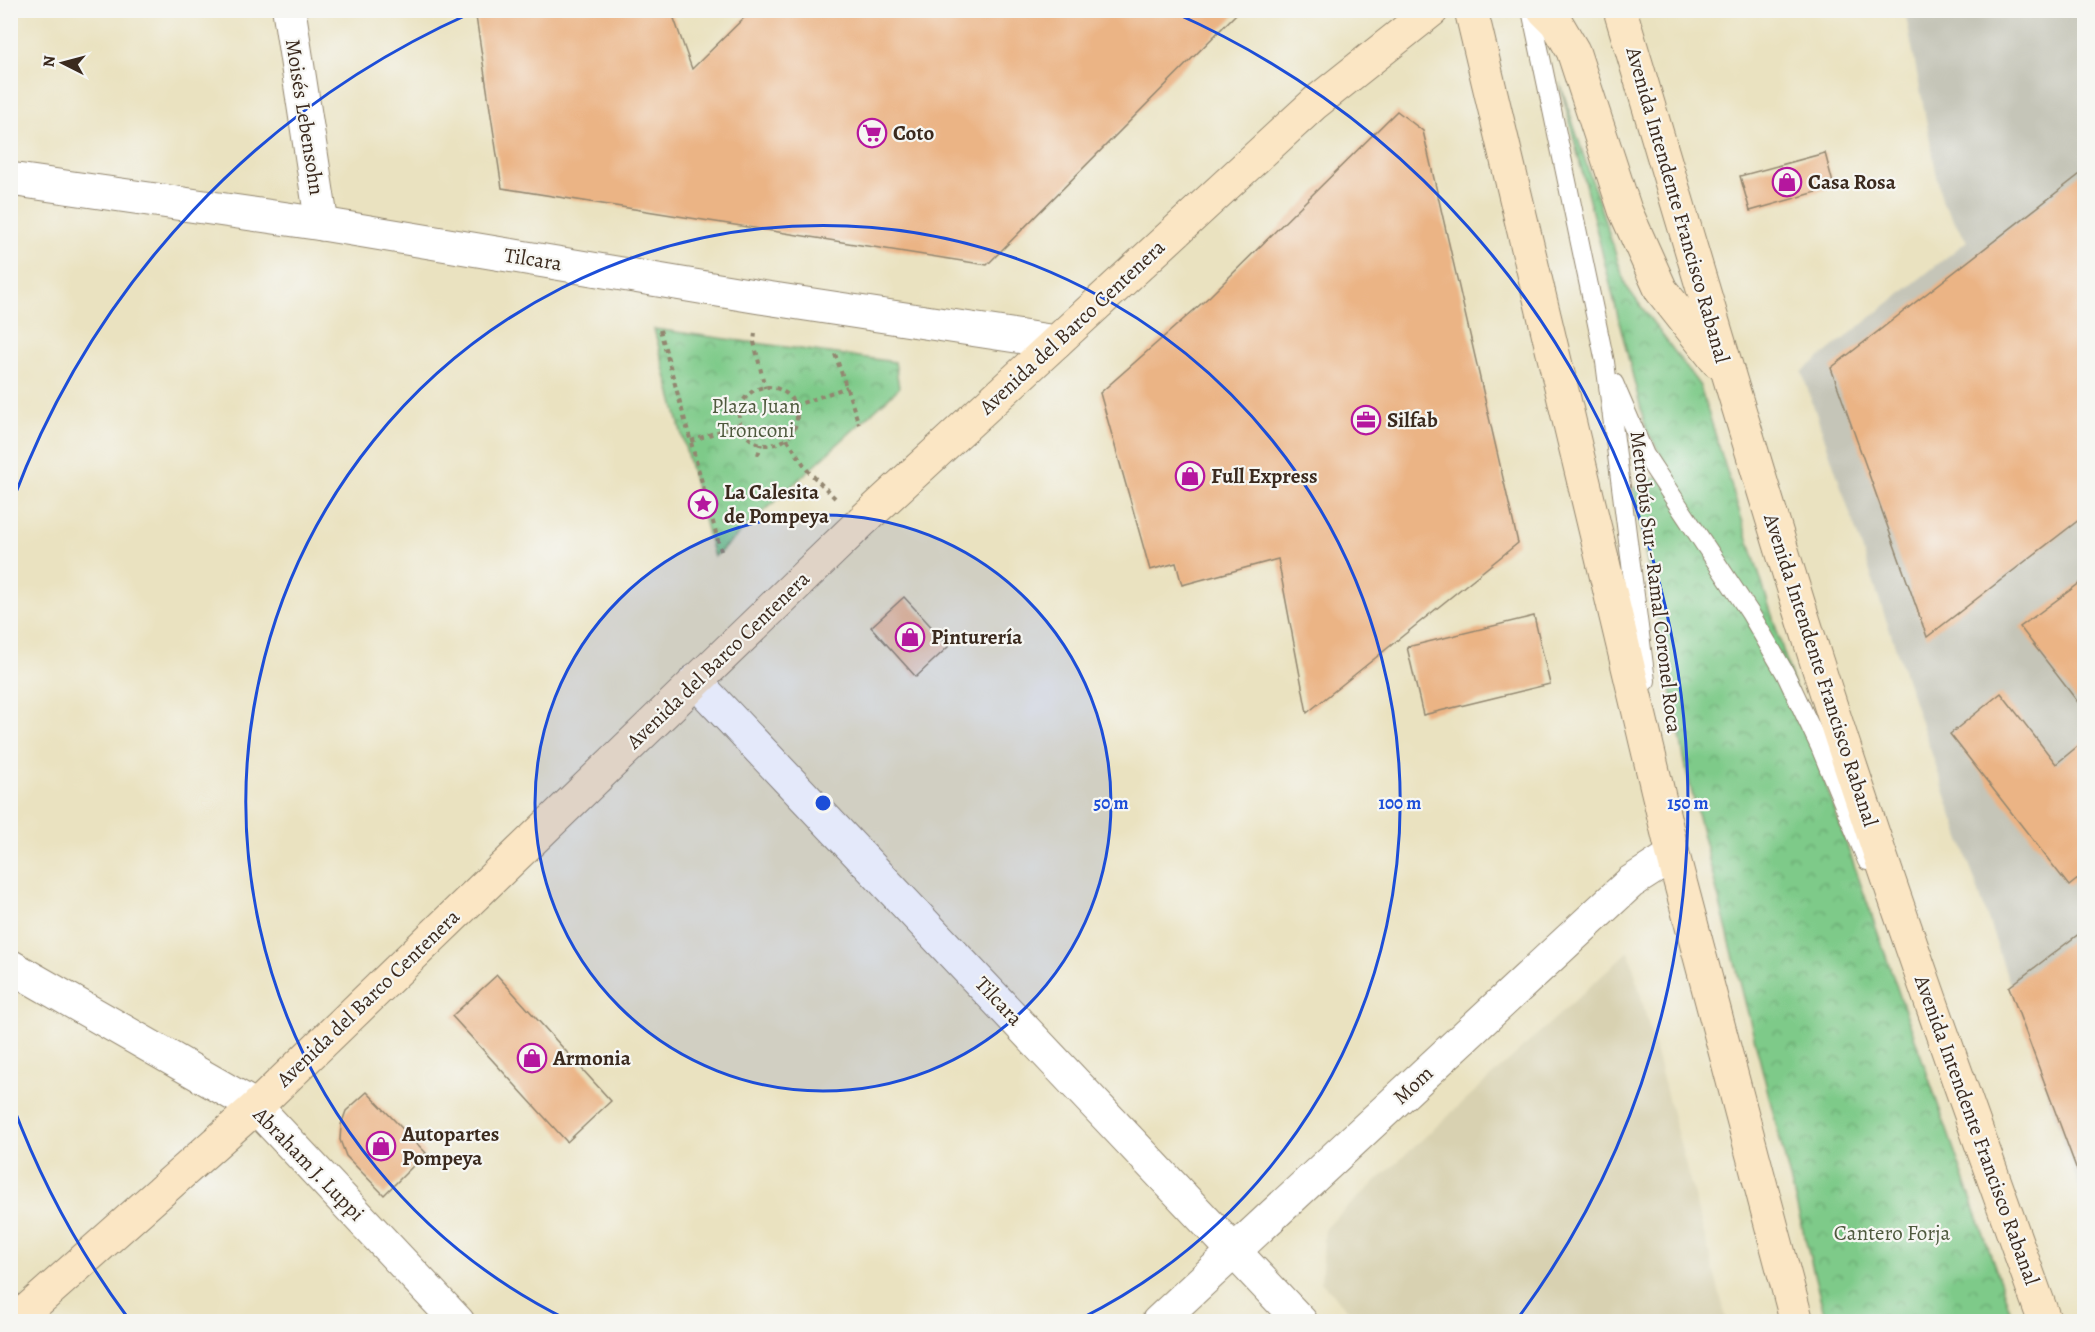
<svg xmlns="http://www.w3.org/2000/svg" width="2095" height="1332" font-family="Alegreya,serif">
	<style>
		.built { fill: #d8d1b1 }
		.industrial { fill: #c5c5b8 }
		.park { fill: url(#park-crowns); stroke: #5c7a54; stroke-width: 1.5 }
		.building { fill: #ebb485 }
		.lines { fill: none; stroke-linecap: round; stroke-linejoin: round }
		.service-casing { stroke: #92866f; stroke-width: 20 }
		.minor-casing { stroke: #92866f; stroke-width: 35 }
		.secondary-casing { stroke: #92866f; stroke-width: 35 }
		.path { stroke: #92866f; stroke-width: 4; stroke-dasharray: 4.5 4.5; stroke-linecap: butt }
		.service { stroke: #fff; stroke-width: 18 }
		.minor { stroke: #fff; stroke-width: 33 }
		.secondary { stroke: #fbe6c4; stroke-width: 33 }
		.ring { fill: none; stroke: #1d4ed8; stroke-width: 3 }
		.labels { text-anchor: middle; stroke-width: 4.5; stroke-linejoin: round; paint-order: stroke }
		.street-label { font-size: 21px; fill: #3b2a1e; stroke: #f6f6f2 }
		.poi-label { font-size: 21px; font-weight: bold; fill: #3b2a1e; stroke: #f6f6f2; text-anchor: start }
		.park-label { font-size: 21px; fill: #4f5a3e; stroke: #f6f6f2 }
		.centre { fill: #1d4ed8; stroke: #f6f6f2; stroke-width: 3 }
		.ring-label { font-size: 18px; text-anchor: middle; font-weight: bold; fill: #1d4ed8; stroke: #f6f6f2; stroke-width: 4.5; stroke-linejoin: round; paint-order: stroke }
	</style>
	<defs>
		<pattern id="park-crowns" width="20" height="18" patternUnits="userSpaceOnUse" patternTransform="scale(1.5)"><rect width="20" height="18" fill="#7eca89"/><path d="M2 6a3 3 0 1 1 6 0M12 15a3 3 0 1 1 6 0" fill="none" stroke="#68a46f"/></pattern>
	</defs>
	<rect width="100%" height="100%" fill="#f6f6f2"/>
	<filter id="ink" filterUnits="userSpaceOnUse"><feTurbulence type="fractalNoise" baseFrequency=".0167" numOctaves="2"/><feDisplacementMap in="SourceGraphic" scale="12" xChannelSelector="R" yChannelSelector="G"/><feConvolveMatrix kernelMatrix="1 2 1 2 8 2 1 2 1" color-interpolation-filters="sRGB"/></filter>
	<filter id="wash" filterUnits="userSpaceOnUse"><feTurbulence type="fractalNoise" baseFrequency=".008" numOctaves="4" result="noise"/><feDisplacementMap in="SourceGraphic" scale="24" xChannelSelector="R" yChannelSelector="G"/><feGaussianBlur stdDeviation="1.35" result="paint"/><feColorMatrix in="noise" values="0 0 0 0 0 0 0 0 0 0 0 0 0 0 0 0 0 1.4 0 .05"/><feComposite in="paint" operator="in"/></filter>
	<g filter="url(#wash)">
		<rect width="100%" height="100%" fill="#eae2c0"/>
		<polygon class="built" points="1629,951 1727,1321 1358,1321 1321,1282 1325,1228"/>
		<polygon class="industrial" points="1905,11 2084,11 2084,1202 1802,372 1967,241 1942,202"/>
		<g class="park">
			<polygon points="1560,83 1626,286 1700,386 1821,771 2014,1321 1826,1321 1687,773 1633,488 1670,471 1646,429"/>
			<polygon points="654,329 895,362 899,388 714,557"/>
		</g>
		<g id="blocks">
			<g class="building">
				<polygon points="475,10 671,10 692,69 752,10 1240,10 987,265 502,188"/>
				<polygon points="1397,111 1423,131 1518,543 1307,713 1278,559 1182,585 1176,563 1150,570 1100,393 1210,296"/>
				<polygon points="1825,153 1834,187 1750,211 1740,176"/>
				<polygon points="2084,171 2084,516 1927,637 1831,368"/>
				<polygon points="2084,580 2084,710 2020,627"/>
				<polygon points="904,597 949,646 916,677 871,627"/>
				<polygon points="1534,616 1550,684 1423,715 1407,647"/>
				<polygon points="2001,693 2056,764 2084,741 2084,874 2069,886 1950,734"/>
				<polygon points="2084,930 2084,1189 2009,987"/>
				<polygon points="497,975 611,1101 567,1142 452,1016"/>
				<polygon points="367,1092 426,1153 384,1195 346,1156 340,1140 341,1125 346,1111"/>
			</g>
		</g>
	</g>
	<g filter="url(#ink)">
		<use href="#blocks" fill-opacity="0" stroke="#92866f" stroke-width="1.5"/>
		<g class="lines">
			<g class="service-casing">
				<g id="service">
					<polyline points="1531,10 1605,362 1646,681"/>
					<polyline points="1614,383 1645,455 1750,613 1785,673 1820,747 1867,861"/>
				</g>
			</g>
			<g class="minor-casing">
				<g id="minor">
					<polyline points="289,10 322,224"/>
					<polyline points="10,179 322,224 760,297 1056,342"/>
					<polyline points="695,681 1301,1322"/>
					<polyline points="10,966 256,1107 458,1322"/>
					<polyline points="1158,1322 1631,882 1673,855"/>
				</g>
			</g>
			<g class="secondary-casing">
				<g id="secondary">
					<polyline points="1471,10 1673,855 1797,1322"/>
					<polyline points="1544,10 1556,22 1573,51 1625,210 1661,290 1717,361"/>
					<path d="M1620 10C1685 227 1748 445 1816 660 1887 883 1966 1102 2045 1322"/>
					<polyline points="14,1322 256,1107 860,523 1315,103 1432,10"/>
				</g>
			</g>
			<g class="path">
				<polyline points="660,330 721,551"/>
				<polyline points="755,333 754,342 765,388"/>
				<polyline points="835,354 859,424"/>
				<circle cx="768" cy="416" r="29"/>
				<polyline points="794,406 847,387"/>
				<polyline points="787,439 808,471 835,498"/>
				<polyline points="691,441 741,424"/>
				<polyline points="758,455 761,444"/>
			</g>
			<use href="#service" class="service"/>
			<use href="#minor" class="minor"/>
			<use href="#secondary" class="secondary"/>
		</g>
	</g>
	<circle cx="823" cy="803" r="288" fill="#1d4ed8" fill-opacity=".12"/>
	<g class="ring">
		<circle cx="823" cy="803" r="288"/>
		<path d="M566 1319A577 577 0 1 1 1080 1319"/>
		<path d="M128 1318A865 865 0 0 1 13 1106M13 500A865 865 0 0 1 471 13M1175 13A865 865 0 0 1 1518 1318"/>
	</g>
	<defs>
		<g id="supermarket-ring" transform="scale(1.5)"><circle r="9.5" fill="#f6f6f2" stroke="#b5179e" stroke-width="1.5"/><path d="M-6-5.5h2.5l.6 2H6L4.5 2H-2.5L-4.4-4H-6ZM-1.5 3.2a1.3 1.3 0 1 0 .1 0ZM3 3.2a1.3 1.3 0 1 0 .1 0Z" fill="#b5179e"/></g>
		<g id="shop-ring" transform="scale(1.5)"><circle r="9.5" fill="#f6f6f2" stroke="#b5179e" stroke-width="1.5"/><path d="M-5-2.5h2.3a2.7 3.5 0 0 1 5.4 0H5L5.5 6h-11ZM-1.5-2.5h3a1.5 2.3 0 0 0-3 0Z" fill="#b5179e"/></g>
		<g id="office-ring" transform="scale(1.5)"><circle r="9.5" fill="#f6f6f2" stroke="#b5179e" stroke-width="1.5"/><path d="M-6-3h4V-5.5h4V-3h4V5H-6ZM-1-4.5V-3h2v-1.5ZM-6 0V1H6V0Z" fill="#b5179e"/></g>
		<g id="sight-ring" transform="scale(1.5)"><circle r="9.5" fill="#f6f6f2" stroke="#b5179e" stroke-width="1.5"/><path d="M0-6L1.8-2.2L6-1.7L2.9 1.2L3.7 5.4L0 3.3L-3.7 5.4L-2.9 1.2L-6-1.7L-1.8-2.2Z" fill="#b5179e"/></g>
	</defs>
	<g fill-rule="evenodd">
		<use href="#supermarket-ring" x="872" y="133"/>
		<use href="#shop-ring" x="1787" y="182"/>
		<use href="#office-ring" x="1366" y="420"/>
		<use href="#shop-ring" x="1190" y="476"/>
		<use href="#sight-ring" x="703" y="504"/>
		<use href="#shop-ring" x="910" y="637"/>
		<use href="#shop-ring" x="532" y="1058"/>
		<use href="#shop-ring" x="381" y="1146"/>
	</g>
	<g class="labels">
		<g class="street-label">
			<text transform="translate(305 117) rotate(81)" y="7">Moisés Lebensohn</text>
			<text transform="translate(1678 205) rotate(74)" y="7">Avenida Intendente Francisco Rabanal</text>
			<text transform="translate(533 259) rotate(9)" y="7">Tilcara</text>
			<text transform="translate(1072 327) rotate(-43)" y="7">Avenida del Barco Centenera</text>
			<text transform="translate(1656 582) rotate(83)" y="7">Metrobús Sur - Ramal Coronel Roca</text>
			<text transform="translate(718 660) rotate(-44)" y="7">Avenida del Barco Centenera</text>
			<text transform="translate(1821 670) rotate(72)" y="7">Avenida Intendente Francisco Rabanal</text>
			<text transform="translate(368 998) rotate(-44)" y="7">Avenida del Barco Centenera</text>
			<text transform="translate(999 1001) rotate(47)" y="7">Tilcara</text>
			<text transform="translate(1413 1085) rotate(-43)" y="7">Mom</text>
			<text transform="translate(1977 1130) rotate(70)" y="7">Avenida Intendente Francisco Rabanal</text>
			<text transform="translate(309 1164) rotate(46)" y="7">Abraham J. Luppi</text>
		</g>
		<g class="poi-label">
			<text x="893" y="140">Coto</text>
			<text x="1808" y="189">Casa Rosa</text>
			<text x="1387" y="427">Silfab</text>
			<text x="1211" y="483">Full Express</text>
			<text x="724" y="499">La Calesita<tspan x="724" dy="24">de Pompeya</tspan></text>
			<text x="931" y="644">Pinturería</text>
			<text x="553" y="1065">Armonia</text>
			<text x="402" y="1141">Autopartes<tspan x="402" dy="24">Pompeya</tspan></text>
		</g>
		<g class="park-label">
			<text x="756" y="413">Plaza Juan<tspan x="756" dy="24">Tronconi</tspan></text>
			<text x="1892" y="1240">Cantero Forja</text>
		</g>
	</g>
	<circle cx="823" cy="803" r="9" class="centre"/>
	<g class="ring-label">
		<text x="1111" y="809">50 m</text>
		<text x="1400" y="809">100 m</text>
		<text x="1688" y="809">150 m</text>
	</g>
	<rect width="2095" height="1332" fill="none" stroke="#f6f6f2" stroke-width="36"/>
	<g transform="translate(63 63) rotate(276)" stroke="#f6f6f2" stroke-width="4.5" paint-order="stroke">
	<path d="M0-4.5L10 22L0 15L-10 22Z" fill="#3b2a1e"/>
	<text y="-9" font-size="16" font-weight="bold" text-anchor="middle" fill="#3b2a1e">N</text>
	</g>
</svg>
